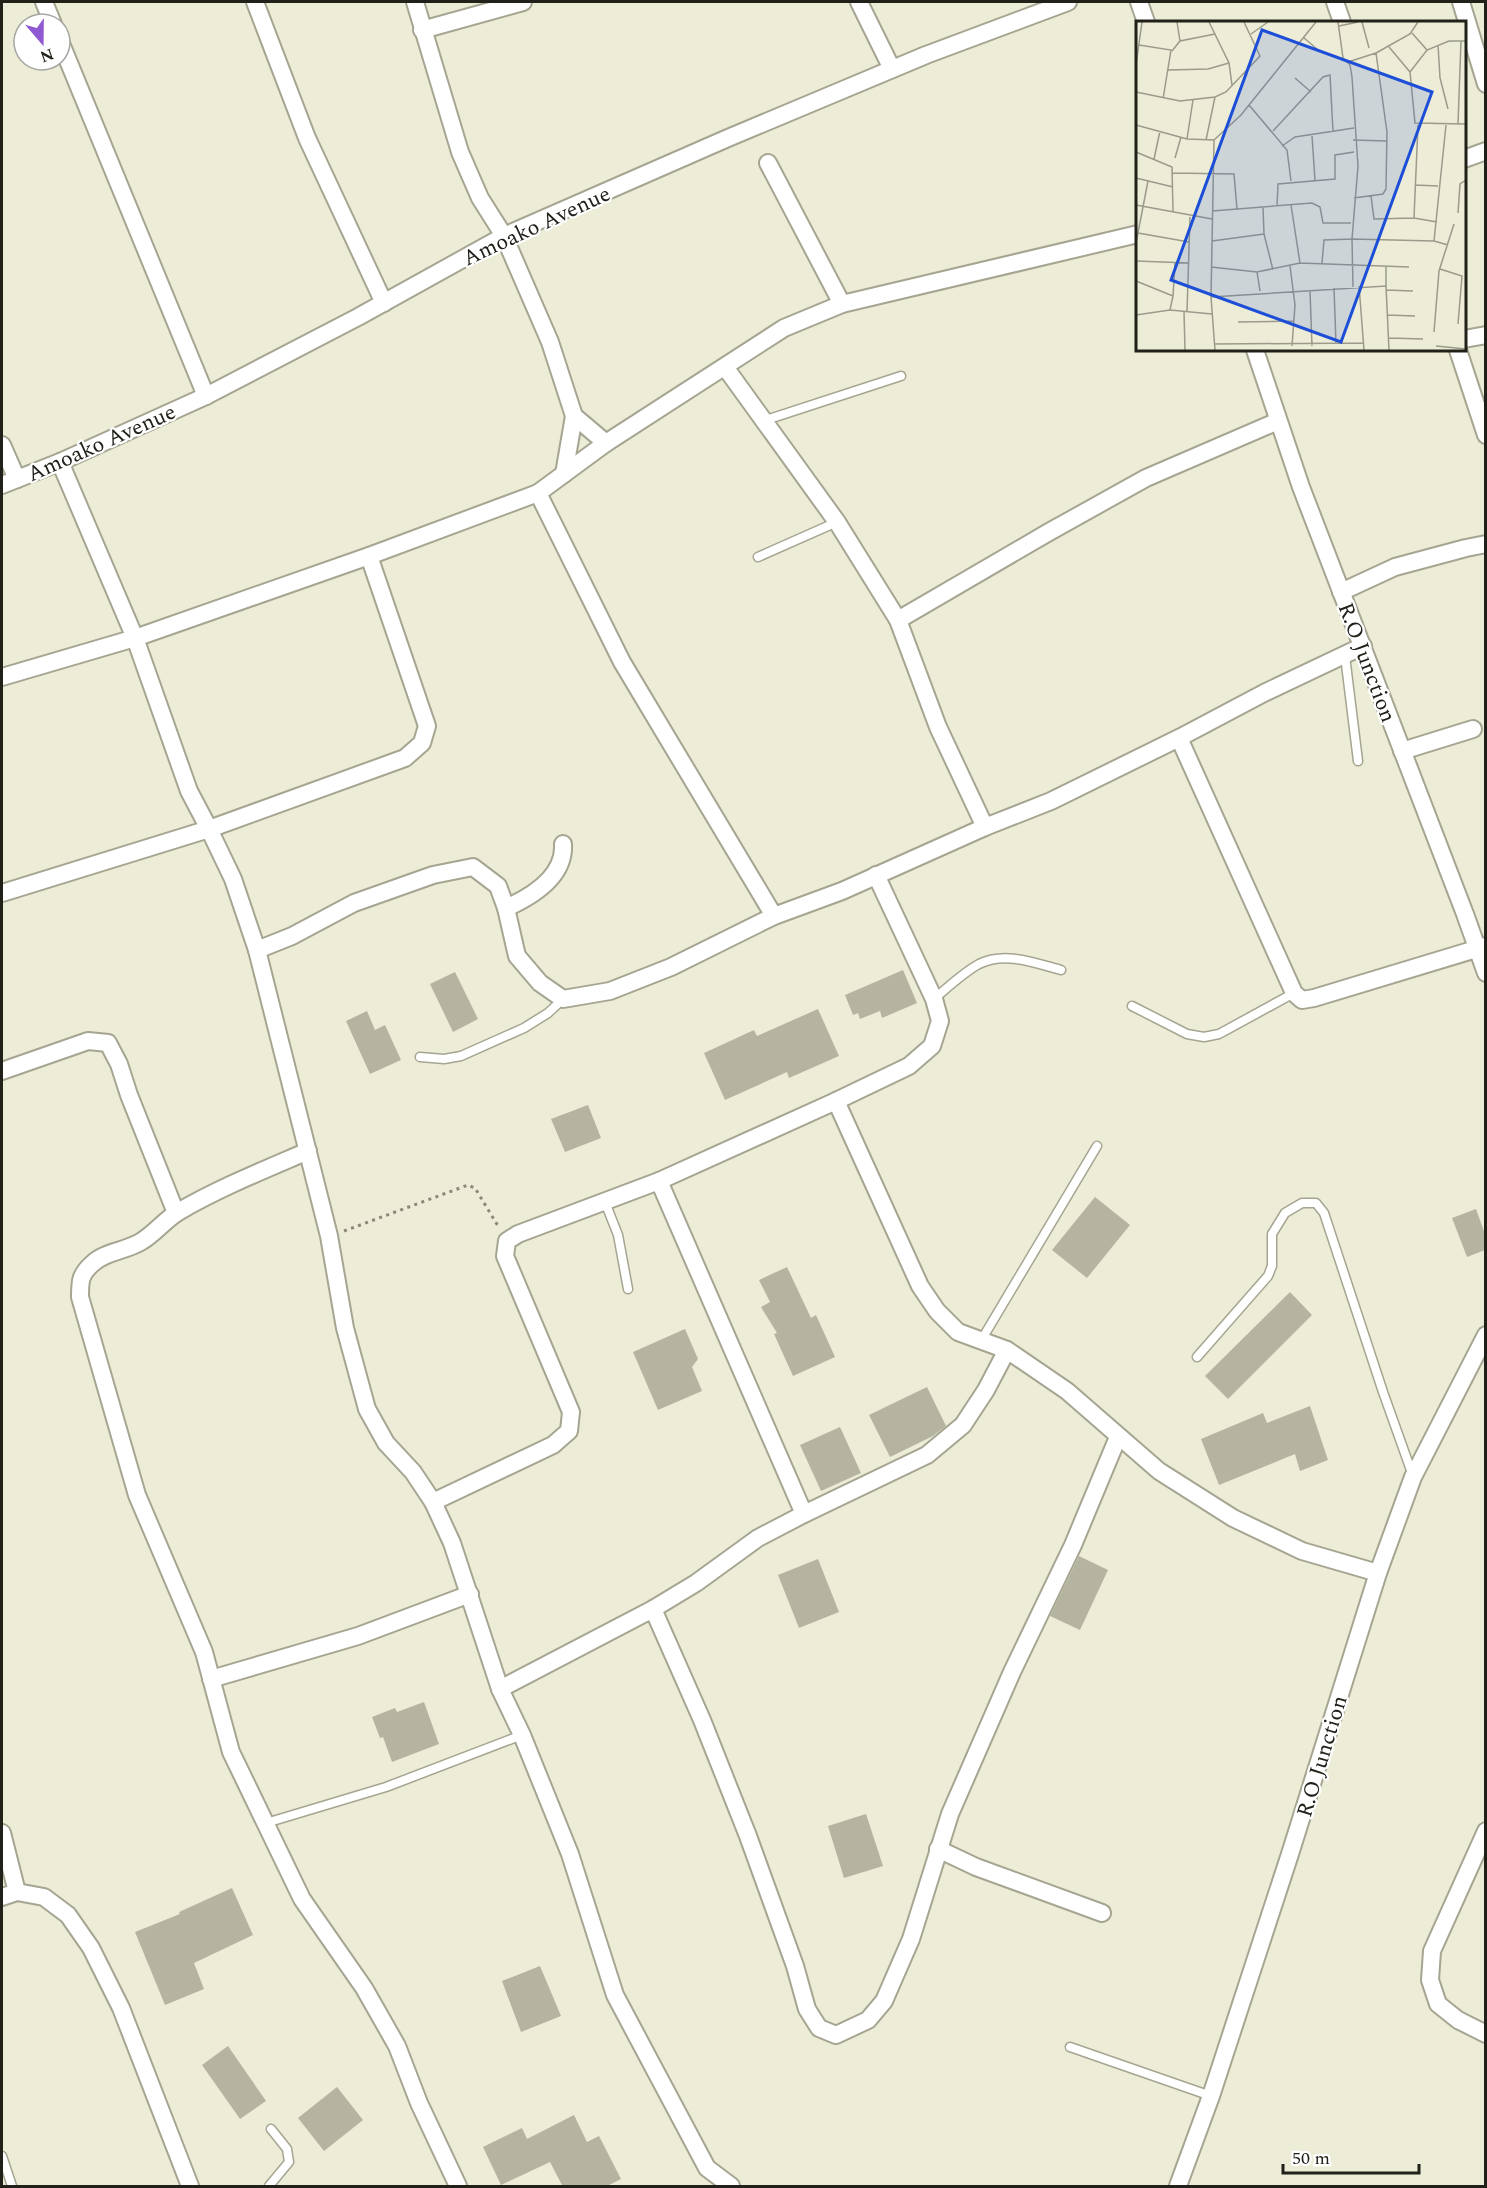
<svg xmlns="http://www.w3.org/2000/svg" width="1487" height="2188" font-family="Spectral,serif">
	<style>
		.building { fill: #b5b4a0 }
		.lines { fill: none; stroke-linecap: round; stroke-linejoin: round }
		.lane-casing { stroke: #a5a591; stroke-width: 11 }
		.street-casing { stroke: #a5a591; stroke-width: 20 }
		.path { stroke: #89887a; stroke-width: 3; stroke-dasharray: 3 4.5; stroke-linecap: butt }
		.lane { stroke: #fff; stroke-width: 8 }
		.street { stroke: #fff; stroke-width: 16 }
		.labels { text-anchor: middle; stroke-width: 4.5; stroke-linejoin: round; paint-order: stroke }
		.street-label { font-size: 22px; fill: #212019; stroke: #fff }
		.inset-road { fill: none; stroke: #9b9a8b; stroke-width: 1.5 }
		.view { fill: #1d4ed8; fill-opacity: 0.15; stroke: #1d4ed8; stroke-width: 3 }
		.inset-edge { fill: none; stroke: #212019; stroke-width: 3 }
	</style>
	<rect width="100%" height="100%" fill="#edecd7"/>
	<g class="building">
		<polygon points="903,970 917,1003 882,1018 880,1011 860,1019 858,1013 853,1015 845,995"/>
		<polygon points="455,972 478,1019 453,1032 430,984"/>
		<polygon points="818,1009 839,1056 789,1078 787,1072 725,1100 704,1053 754,1030 757,1036"/>
		<polygon points="367,1011 375,1030 385,1025 401,1060 370,1074 346,1021"/>
		<polygon points="588,1105 601,1138 565,1152 551,1119"/>
		<polygon points="1095,1197 1130,1225 1087,1278 1052,1250"/>
		<polygon points="1476,1209 1485,1234 1485,1250 1467,1257 1452,1218"/>
		<polygon points="787,1267 811,1318 816,1315 835,1357 793,1376 774,1334 777,1333 761,1307 770,1302 759,1280"/>
		<polygon points="1290,1292 1312,1315 1228,1399 1205,1376"/>
		<polygon points="685,1329 698,1359 692,1367 702,1391 658,1410 633,1352"/>
		<polygon points="927,1387 946,1426 933,1436 890,1457 869,1415"/>
		<polygon points="1310,1406 1328,1460 1300,1471 1295,1454 1219,1485 1201,1439 1263,1413 1267,1423"/>
		<polygon points="840,1427 861,1473 821,1491 800,1445"/>
		<polygon points="1079,1556 1108,1570 1080,1630 1050,1616"/>
		<polygon points="818,1559 839,1612 799,1628 778,1575"/>
		<polygon points="424,1702 439,1744 392,1762 383,1737 380,1738 372,1717 395,1708 397,1712"/>
		<polygon points="866,1814 883,1866 844,1878 828,1826"/>
		<polygon points="232,1888 253,1935 194,1963 204,1989 165,2005 135,1932 180,1914 179,1912"/>
		<polygon points="540,1966 561,2016 521,2032 502,1981"/>
		<polygon points="228,2046 266,2101 240,2119 202,2065"/>
		<polygon points="337,2087 363,2120 324,2151 298,2118"/>
		<polygon points="574,2115 587,2142 599,2136 621,2179 605,2187 563,2187 550,2162 501,2185 483,2147 522,2128 527,2139"/>
	</g>
	<g class="lines">
		<g class="lane-casing">
			<g id="lane">
				<polyline points="763,421 901,376"/>
				<polyline points="758,557 837,522"/>
				<polyline points="1345,656 1358,761"/>
				<path d="M934 999C947 988 964 972 979 964 1005 951 1035 963 1061 970"/>
				<polyline points="1132,1006 1187,1034 1204,1037 1219,1034 1294,993"/>
				<polyline points="420,1057 444,1059 461,1056 524,1028 548,1013 563,999"/>
				<polyline points="605,1202 618,1235 628,1289"/>
				<polyline points="982,1339 1097,1146"/>
				<polyline points="1197,1357 1268,1276 1272,1266 1272,1234 1285,1213 1302,1203 1316,1203 1324,1213 1383,1392 1413,1476"/>
				<polyline points="266,1823 386,1787 522,1735"/>
				<polyline points="1070,2047 1211,2096"/>
				<polyline points="2,2156 12,2186"/>
				<polyline points="269,2186 289,2162 287,2149 271,2129"/>
			</g>
		</g>
		<g class="street-casing">
			<g id="street">
				<polyline points="44,2 53,24"/>
				<polyline points="255,2 307,138 384,303"/>
				<polyline points="415,2 460,152 480,198 504,236 550,342 574,416 606,443"/>
				<polyline points="859,2 892,69"/>
				<polyline points="1139,2 1146,22"/>
				<polyline points="1335,2 1342,22"/>
				<polyline points="1461,2 1486,84"/>
				<polyline points="422,30 523,2"/>
				<polyline points="60,41 206,396"/>
				<polyline points="1464,159 1486,151"/>
				<polyline points="768,163 842,304"/>
				<polyline points="1464,339 1486,335"/>
				<polyline points="1255,350 1301,487 1465,914 1486,973"/>
				<polyline points="1458,350 1486,435"/>
				<polyline points="725,367 837,522 898,620 938,727 985,827"/>
				<polyline points="2,445 17,479"/>
				<polyline points="564,474 574,416"/>
				<polyline points="2,485 60,462 206,396 358,317 504,236 728,138 926,55 1068,2"/>
				<polyline points="538,493 622,662 774,916"/>
				<polyline points="369,556 427,726 422,743 405,758 209,829 233,879 257,950 329,1236 345,1328 367,1409 386,1443 413,1472 433,1502 452,1543 500,1689 522,1735 570,1854 615,1995 707,2168 731,2186"/>
				<polyline points="1341,592 1395,567 1466,548 1486,544"/>
				<polyline points="898,620 1049,532 1146,478 1278,421"/>
				<polyline points="2,677 135,638 369,556 538,493 606,443 784,328 842,304 1138,234"/>
				<polyline points="1179,738 1294,993 1302,1000 1314,998 1486,946"/>
				<polyline points="1402,751 1473,729"/>
				<polyline points="2,893 209,829 189,791 135,638 60,462"/>
				<path d="M506 908C533 896 565 876 563 844"/>
				<polyline points="257,950 292,936 354,903 433,875 473,867 498,886 506,908 517,956 540,983 563,999 610,991 671,967 774,916 842,891 985,827 1051,801 1179,738 1264,693 1363,646"/>
				<polyline points="2,1071 88,1041 108,1043 119,1064 129,1095 176,1213"/>
				<polyline points="836,1101 920,1286 937,1311 958,1332 1007,1350 1067,1391 1159,1471 1233,1518 1302,1551 1378,1573"/>
				<path d="M308 1151C264 1170 219 1188 178 1212 165 1220 155 1233 142 1241 127 1251 105 1251 92 1264 80 1275 80 1281 80 1297L137 1495 204 1652 231 1752 302 1899 364 1988 397 2046 419 2103 458 2186"/>
				<polyline points="659,1181 804,1514"/>
				<polyline points="433,1502 553,1445 569,1431 571,1412 505,1256 507,1241 518,1234 659,1181 836,1101 909,1066 932,1046 940,1021 934,999 876,875"/>
				<polyline points="653,1609 702,1720 748,1836 795,1966 807,2009 819,2028 836,2035 868,2020 884,2001 911,1939 950,1814 1012,1672 1073,1545 1118,1437"/>
				<polyline points="211,1679 358,1636 470,1594"/>
				<polyline points="500,1689 653,1609 696,1583 758,1538 804,1514 927,1455 963,1425 986,1390 1007,1350"/>
				<polyline points="1486,1831 1432,1951 1430,1980 1438,2004 1458,2020 1486,2034"/>
				<polyline points="2,1833 17,1892"/>
				<polyline points="938,1849 976,1867 1102,1913"/>
				<polyline points="2,1897 17,1892 44,1897 68,1915 91,1948 121,2008 190,2186"/>
				<polyline points="1178,2186 1211,2096 1290,1854 1378,1573 1413,1477 1486,1335"/>
			</g>
		</g>
		<polyline class="path" points="344,1231 468,1185 475,1188 498,1226"/>
		<use href="#lane" class="lane"/>
		<use href="#street" class="street"/>
	</g>
	<g class="labels">
		<g class="street-label">
			<text transform="translate(536 225) rotate(-25)" y="8">Amoako Avenue</text>
			<text transform="translate(101 442) rotate(-24)" y="8">Amoako Avenue</text>
			<text transform="translate(1368 662) rotate(69)" y="8">R.O Junction</text>
			<text transform="translate(1321 1756) rotate(-73)" y="8">R.O Junction</text>
		</g>
	</g>
	<g transform="translate(1136 21)">
		<rect width="330" height="330" fill="#edecd7"/>
		<path class="inset-road" d="M41 1 44 20M73 1 93 42 96 64M226 1 233 27M203 5 222 1M276 12 291 29M115 13 132 1M167 16 182 29M330 20H313L291 29 274 51 279 102 330 103M3 24 35 29 27 78M302 24 304 57 312 88M253 26 274 51M36 30 44 20 79 13M212 41 240 32M0 44 6 1M32 49 72 48 93 42M159 57 175 71M0 71 44 80 79 76 90 71 124 35 108 1M113 84 151 129 155 160M322 103 325 20M0 104 51 118 78 119M137 110 187 56 194 54 197 110M176 115 179 159M51 118 57 79M70 119 79 76M217 119 251 120M146 125 159 116 218 107M0 131 36 146 37 190M39 137 45 116M18 138 24 110M36 152 98 153 101 188M0 157 37 166M279 164 302 165M235 175 238 198 278 197 301 201M218 177 247 173 250 168 251 111 240 32 274 13 282 1M0 184 76 198M155 184 164 242M141 185 142 163 199 158V134L218 131M127 186 128 213 137 249M76 190 176 182 184 186 187 202H215M322 192 324 163 330 159M278 197 282 104M2 212 53 221M76 220 128 213M298 220 310 104M0 222 12 160M0 240 53 242M186 242 188 219 216 218 222 145 216 56 214 44 207 37 202 1M154 245 159 284 156 325M75 246 121 251 164 242 273 246M304 248 326 255 322 303M121 251 124 270M0 260 37 275 34 289M223 265 228 329M250 265V245M217 266 216 218 298 220 312 224M198 267 200 323M250 269 277 270M174 270 176 325M37 275 39 242M75 276 250 265 253 329M48 291 49 329M51 291 54 196M0 294 34 289 76 293M251 294 279 295M102 301 158 300M298 311 303 250 318 203M253 317 287 318M79 323 228 322M300 325 330 328M79 329 75 276 78 119 105 94 180 1"/>
		<path class="view" d="M126 9 296 71 205 321 35 259Z"/>
		<rect width="330" height="330" class="inset-edge"/>
	</g>
	<rect width="1487" height="2188" fill="none" stroke="#212019" stroke-width="6"/>
	<g transform="translate(42 42) rotate(160)"><circle r="28" fill="#ffffff" stroke="#a6a6a3" stroke-width="1.5"/>
	<path d="M0-4.5L10 22L0 15L-10 22Z" fill="#9059d1"/>
	<text y="-9" font-size="16" font-weight="bold" text-anchor="middle" fill="#212019">N</text>
	</g>
	<path d="M1283 2164v9h136v-9" fill="none" stroke="#212019" stroke-width="3"/>
	<text x="1292" y="2164" font-size="18" fill="#212019" stroke="#ffffff" stroke-width="4.5" paint-order="stroke">50 m</text>
</svg>
